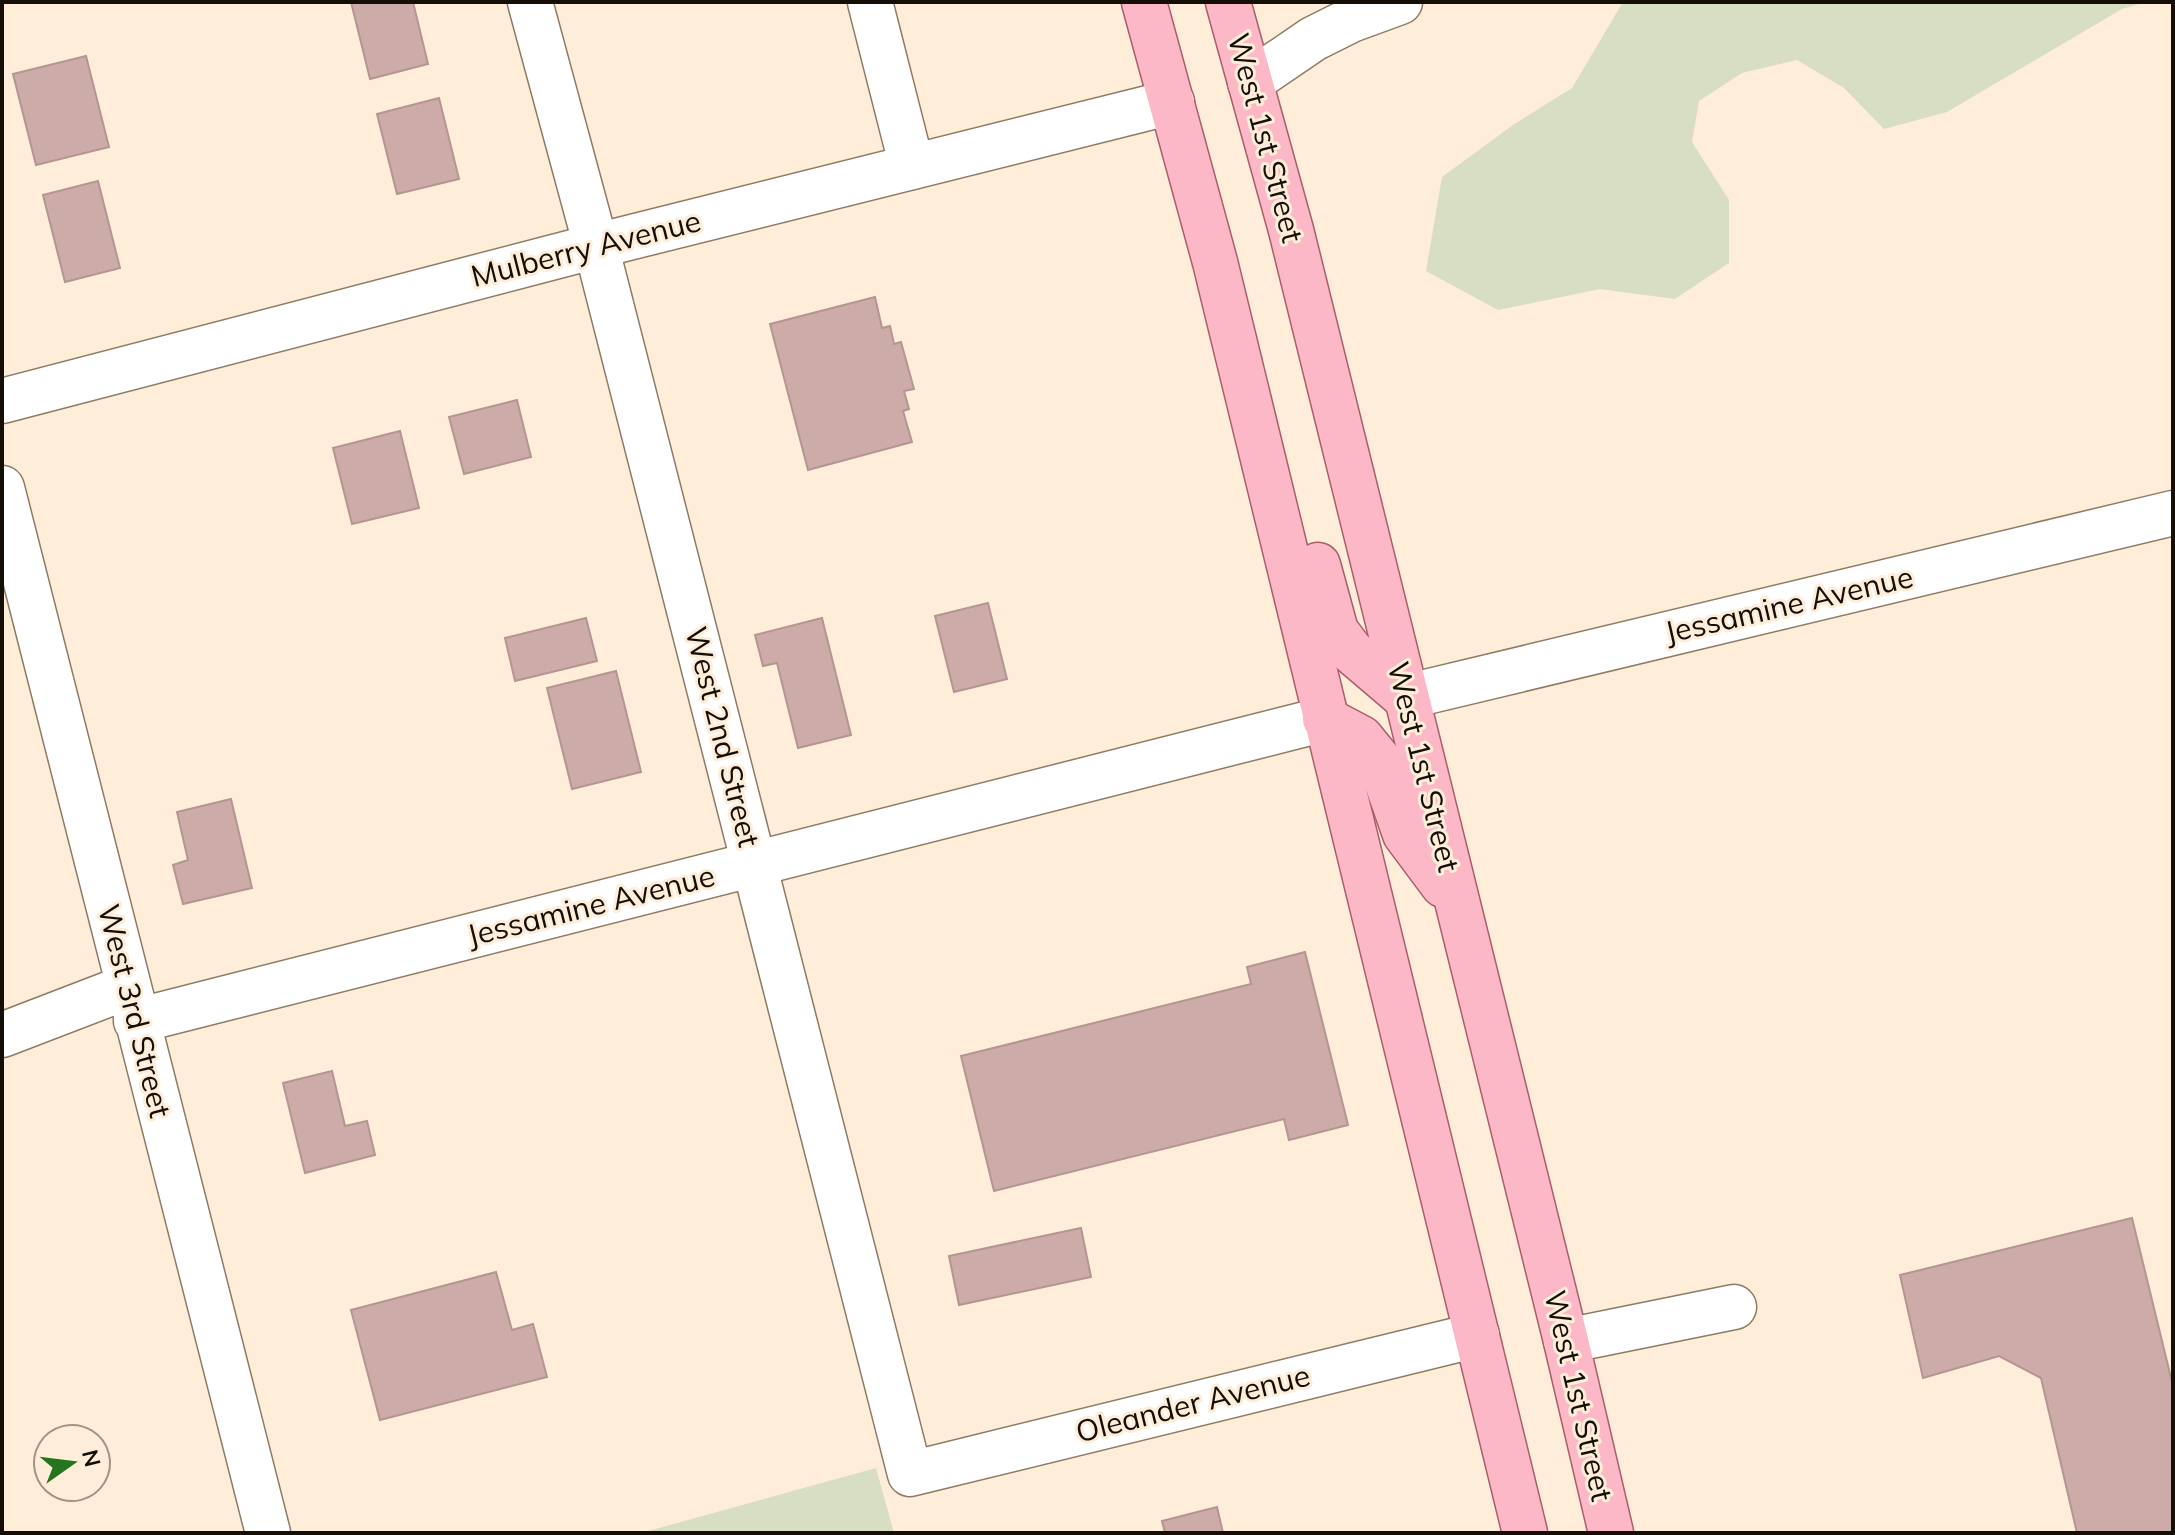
<svg xmlns="http://www.w3.org/2000/svg" width="2175" height="1535" font-family="Mulish,sans-serif">
	<style>
		.green { fill: #d8dec2 }
		.building { fill: #cdaba8; stroke: #b59591; stroke-width: 2 }
		.lines { fill: none; stroke-linecap: round; stroke-linejoin: round }
		.minor-casing { stroke: #8e7b65; stroke-width: 47 }
		.major-casing { stroke: #aa5e6a; stroke-width: 47 }
		.minor { stroke: #fff; stroke-width: 44 }
		.major { stroke: #fcb8c6; stroke-width: 44 }
		.labels { text-anchor: middle; stroke-width: 6; stroke-linejoin: round; paint-order: stroke }
		.street-label { font-size: 30px; fill: #150e06; stroke: #feedd9 }
	</style>
	<rect width="100%" height="100%" fill="#feedd9"/>
	<g class="green">
		<polygon points="1623,2 2145,2 2122,9 1947,112 1884,129 1844,88 1797,60 1742,73 1699,101 1692,142 1729,200 1729,263 1675,299 1600,289 1498,310 1426,271 1442,177 1513,125 1572,88"/>
		<polygon points="876,1468 894,1533 641,1533"/>
	</g>
	<g class="building">
		<polygon points="351,2 413,2 428,64 370,79"/>
		<polygon points="86,56 109,147 36,165 13,74"/>
		<polygon points="439,98 459,179 397,194 377,114"/>
		<polygon points="98,181 120,268 65,282 43,195"/>
		<polygon points="875,297 882,328 890,326 894,344 901,342 914,389 904,391 909,409 903,411 912,442 808,470 770,324"/>
		<polygon points="517,400 531,457 464,474 449,417"/>
		<polygon points="400,431 419,508 352,524 333,448"/>
		<polygon points="988,603 1007,679 954,692 935,616"/>
		<polygon points="586,618 597,661 515,681 505,638"/>
		<polygon points="822,618 851,735 798,748 777,663 763,666 755,635"/>
		<polygon points="616,671 641,772 572,789 547,688"/>
		<polygon points="231,799 252,888 183,904 173,865 188,860 177,812"/>
		<polygon points="1305,952 1348,1125 1289,1140 1284,1119 994,1191 961,1056 1251,984 1247,967"/>
		<polygon points="332,1071 345,1126 367,1121 375,1155 305,1173 283,1083"/>
		<polygon points="2132,1218 2173,1386 2173,1533 2077,1533 2041,1378 1999,1356 1923,1378 1900,1275"/>
		<polygon points="1081,1228 1091,1277 959,1305 949,1256"/>
		<polygon points="496,1272 512,1330 533,1324 547,1377 380,1420 351,1310"/>
		<polygon points="1217,1507 1223,1533 1165,1533 1162,1521"/>
	</g>
	<g class="lines">
		<g class="minor-casing">
			<g id="minor">
				<polyline points="530,2 596,246 910,1474 1477,1335"/>
				<polyline points="870,2 912,167"/>
				<polyline points="1250,82 1313,39 1351,20 1400,2"/>
				<polyline points="2,401 596,246 1172,102"/>
				<polyline points="2,488 268,1533"/>
				<polyline points="1405,697 2173,513"/>
				<polyline points="136,1021 1325,719"/>
				<polyline points="2,1035 127,987"/>
				<polyline points="1566,1341 1734,1307"/>
			</g>
		</g>
		<g class="major-casing">
			<g id="major">
				<polyline points="1144,2 1215,262 1525,1533"/>
				<polyline points="1228,2 1291,230 1566,1341 1611,1533"/>
				<polyline points="1318,565 1336,631 1351,651 1405,697"/>
				<polyline points="1325,719 1361,738 1379,760 1405,834 1443,885"/>
			</g>
		</g>
		<use href="#minor" class="minor"/>
		<use href="#major" class="major"/>
	</g>
	<g class="labels">
		<g class="street-label">
			<text transform="translate(1265 138) rotate(75)" y="10">West 1st Street</text>
			<text transform="translate(586 249) rotate(-14)" y="10">Mulberry Avenue</text>
			<text transform="translate(1789 605) rotate(-13)" y="10">Jessamine Avenue</text>
			<text transform="translate(722 737) rotate(76)" y="10">West 2nd Street</text>
			<text transform="translate(1423 767) rotate(76)" y="10">West 1st Street</text>
			<text transform="translate(591 906) rotate(-14)" y="10">Jessamine Avenue</text>
			<text transform="translate(134 1011) rotate(76)" y="10">West 3rd Street</text>
			<text transform="translate(1578 1396) rotate(77)" y="10">West 1st Street</text>
			<text transform="translate(1193 1404) rotate(-14)" y="10">Oleander Avenue</text>
		</g>
	</g>
	<rect width="2175" height="1535" fill="none" stroke="#150e06" stroke-width="8"/>
	<g transform="translate(72 1463) rotate(76)"><circle r="38" fill="#feedd9" stroke="#a19485" stroke-width="2"/>
	<path d="M0-6L14 30L0 20L-14 30Z" fill="#23751e"/>
	<text y="-12" font-size="22" font-weight="bold" text-anchor="middle" fill="#150e06">N</text>
	</g>
</svg>
